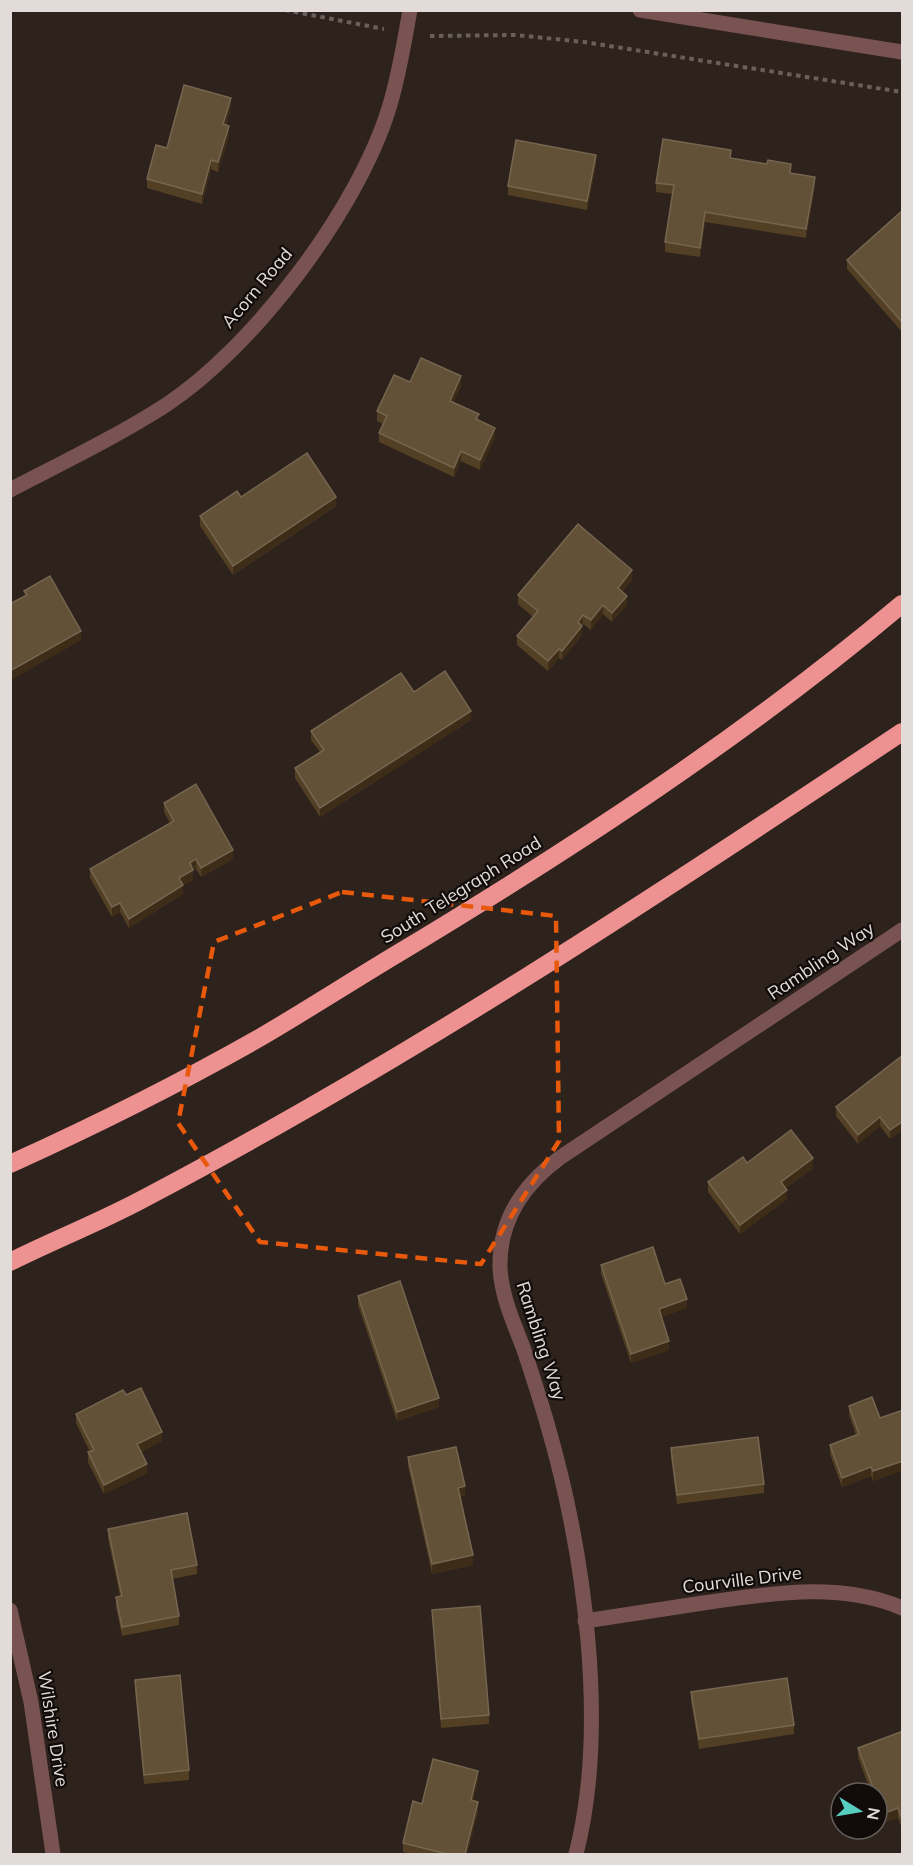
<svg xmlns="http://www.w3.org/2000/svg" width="913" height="1865" font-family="Mulish,sans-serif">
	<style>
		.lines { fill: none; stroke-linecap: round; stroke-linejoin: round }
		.path { stroke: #6a605b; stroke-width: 4; stroke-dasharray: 4.5 4.5; stroke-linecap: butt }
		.minor { stroke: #795352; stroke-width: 15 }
		.highway { stroke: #ee9291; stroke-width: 18 }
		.wall { fill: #534024 }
		.shaded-wall { fill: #3d2d18 }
		.building { fill: #625037; stroke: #766650; stroke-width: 1.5 }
		.marked { fill: none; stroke: #e8590c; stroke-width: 4.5; stroke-dasharray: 12 8; stroke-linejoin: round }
		.labels { text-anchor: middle; stroke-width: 4.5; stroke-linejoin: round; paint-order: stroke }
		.street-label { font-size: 18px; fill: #e3dbd8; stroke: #110c0a }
	</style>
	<rect width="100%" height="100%" fill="#2d221c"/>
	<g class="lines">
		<g class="path">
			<polyline points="285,10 384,29"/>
			<polyline points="430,36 516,35 584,42 902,92"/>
		</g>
		<g class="minor">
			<polyline points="640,10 902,52"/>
			<path d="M10 490C62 463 116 437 166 405 254 347 358 209 389 108 399 76 404 43 410 10"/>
			<polyline points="10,1610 31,1702 53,1854"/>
			<path d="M585 1621C624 1615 663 1609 703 1603 768 1594 839 1581 902 1608"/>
			<path d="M576 1854C609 1726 584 1550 547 1423 540 1399 532 1374 524 1350 514 1323 501 1296 500 1267 499 1219 524 1184 561 1157L902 930"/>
		</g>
		<g class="highway">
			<path d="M10 1164C96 1125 180 1083 261 1037 307 1010 352 981 397 954 573 848 745 736 902 604"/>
			<path d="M10 1262C54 1240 100 1222 143 1199 406 1061 655 897 902 732"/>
		</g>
	</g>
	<g class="wall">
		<polygon points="231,108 226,125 229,135 218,172 211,169 202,204 147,188 147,179 167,148"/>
		<polygon points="731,158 791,173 815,187 806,238 705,222 700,257 665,252 665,242 672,194 656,192 656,183"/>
		<polygon points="596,164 587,210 508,195 508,186"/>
		<polygon points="903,211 903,333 847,269 847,260"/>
		<polygon points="410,382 461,386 453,403 479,420 495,437 480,470 461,461 454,477 379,442 379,433 383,424 377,421 377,411"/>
		<polygon points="241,497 336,506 233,575 200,526 200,516"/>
		<polygon points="632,580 622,592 627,605 612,622 603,614 591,630 583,624 582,626 582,635 562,660 559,658 548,671 517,645 517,636 533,617 518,604 518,595"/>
		<polygon points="414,692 471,720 320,817 295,778 295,768 320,752 311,740 311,731"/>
		<polygon points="164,803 233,859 201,877 196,869 193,870 193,880 183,885 183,894 129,928 120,912 112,917 90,878 90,869 170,823 164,812"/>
		<polygon points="903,1055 890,1139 880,1126 858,1144 836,1116 836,1107"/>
		<polygon points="747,1163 813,1168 786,1188 787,1199 740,1234 708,1192 708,1182"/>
		<polygon points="601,1265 665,1284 687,1308 661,1317 669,1350 631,1363 601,1274"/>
		<polygon points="358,1296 439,1407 397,1421 358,1305"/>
		<polygon points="126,1395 162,1441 141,1452 147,1473 104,1494 88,1462 88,1452 90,1452 76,1423 76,1414"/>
		<polygon points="849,1406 880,1418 903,1410 903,1470 873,1481 871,1476 842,1487 830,1454 830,1445 856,1435 849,1415"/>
		<polygon points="671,1448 764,1484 764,1493 677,1504 671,1457"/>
		<polygon points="408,1457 465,1495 460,1497 473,1565 432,1574 408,1466"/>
		<polygon points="108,1529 197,1565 197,1574 172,1579 179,1616 179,1625 122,1636 116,1607 116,1597 120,1596 108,1538"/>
		<polygon points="432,1610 489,1715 489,1724 441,1728"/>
		<polygon points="135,1680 189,1770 189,1780 144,1784 135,1689"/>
		<polygon points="691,1692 794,1725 794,1734 699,1749 691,1701"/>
		<polygon points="903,1731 903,1831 898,1818 882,1823 877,1809 877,1793 871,1793 858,1757 858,1748"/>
		<polygon points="478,1780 473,1801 478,1812 467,1854 411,1854 403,1852 403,1843 422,1804"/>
	</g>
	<g class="shaded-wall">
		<polygon points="231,98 231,108 223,133 223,124"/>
		<polygon points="229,126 229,135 218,172 218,162"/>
		<polygon points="596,155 596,164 587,210 587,201"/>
		<polygon points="211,160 211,169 202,204 202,194"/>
		<polygon points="815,177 815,187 806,238 806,229"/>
		<polygon points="705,212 705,222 700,257 700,248"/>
		<polygon points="461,376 461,386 450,410 450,401"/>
		<polygon points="495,428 495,437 480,470 480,460"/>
		<polygon points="461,451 461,461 454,477 454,468"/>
		<polygon points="336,497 336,506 233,575 233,566"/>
		<polygon points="632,570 632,580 618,597 618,588"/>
		<polygon points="627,596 627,605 612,622 612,613"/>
		<polygon points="603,605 603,614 591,630 591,620"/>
		<polygon points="583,615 583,624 578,631 578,622"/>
		<polygon points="582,626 582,635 562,660 562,651"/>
		<polygon points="81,631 81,640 10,681 10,671"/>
		<polygon points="559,649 559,658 548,671 548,661"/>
		<polygon points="471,711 471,720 320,817 320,808"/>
		<polygon points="233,850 233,859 201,877 201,868"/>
		<polygon points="196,859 196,869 193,870 193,880 183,885 183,894 129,928 129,919 179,878 190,863"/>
		<polygon points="120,903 120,912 112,917 112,907"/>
		<polygon points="880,1117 880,1126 858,1144 858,1135"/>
		<polygon points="903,1121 903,1130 890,1139 890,1130"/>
		<polygon points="813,1158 813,1168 781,1192 781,1182"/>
		<polygon points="787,1190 787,1199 740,1234 740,1225"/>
		<polygon points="687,1299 687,1308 659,1318 659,1309"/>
		<polygon points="669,1341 669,1350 631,1363 631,1354"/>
		<polygon points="439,1398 439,1407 397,1421 397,1412"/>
		<polygon points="162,1432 162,1441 137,1454 137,1444"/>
		<polygon points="903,1461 903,1470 873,1481 873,1471"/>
		<polygon points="147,1464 147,1473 104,1494 104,1485"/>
		<polygon points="871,1467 871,1476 842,1487 842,1478"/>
		<polygon points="465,1486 465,1495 458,1497 458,1488"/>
		<polygon points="473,1555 473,1565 432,1574 432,1564"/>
		<polygon points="478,1771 478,1780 471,1810 471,1800"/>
		<polygon points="478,1802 478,1812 467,1854 465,1854"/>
		<polygon points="898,1808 898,1818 882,1823 882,1814"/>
	</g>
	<g class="building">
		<polygon points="184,85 231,98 223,124 229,126 218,162 211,160 202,194 147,179 156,145 167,148"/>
		<polygon points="663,139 731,150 730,158 767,164 768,160 791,164 790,173 815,177 806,229 705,212 700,248 665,242 674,185 656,183"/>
		<polygon points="516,140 596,155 587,201 508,186"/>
		<polygon points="902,211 903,211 903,323 847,260"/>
		<polygon points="421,358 461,376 450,401 479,414 476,419 495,428 480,460 461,451 454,468 379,433 387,416 377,411 394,375 410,382"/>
		<polygon points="307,453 336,497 233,566 200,516 237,491 241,497"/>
		<polygon points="578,524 632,570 618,588 627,596 612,613 603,605 591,620 583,615 578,622 582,626 562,651 559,649 548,661 517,636 538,611 518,595"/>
		<polygon points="50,576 81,631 10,671 10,604 27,595 24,591"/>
		<polygon points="445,671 471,711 320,808 295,768 324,750 311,731 401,673 414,692"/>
		<polygon points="196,784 233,850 201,868 196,859 190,863 193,870 179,878 183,885 129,919 120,903 112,907 90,869 174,821 164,803"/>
		<polygon points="903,1055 903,1121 890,1130 880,1117 858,1135 836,1107"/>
		<polygon points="791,1130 813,1158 781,1182 787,1190 740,1225 708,1182 743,1157 747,1163"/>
		<polygon points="653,1247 665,1284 680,1279 687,1299 659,1309 669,1341 631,1354 601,1265"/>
		<polygon points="400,1281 439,1398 397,1412 358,1296"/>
		<polygon points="141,1388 162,1432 137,1444 147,1464 104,1485 88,1452 94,1450 76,1414 123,1390 126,1395"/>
		<polygon points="872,1397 880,1418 903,1410 903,1461 873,1471 871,1467 842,1478 830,1445 859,1434 849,1406"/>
		<polygon points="758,1437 764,1484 677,1495 671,1448"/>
		<polygon points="456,1447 465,1486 458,1488 473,1555 432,1564 408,1457"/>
		<polygon points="187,1513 197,1565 171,1570 179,1616 122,1627 116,1597 122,1596 108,1529"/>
		<polygon points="480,1606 489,1715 441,1719 432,1610"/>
		<polygon points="180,1675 189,1770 144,1775 135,1680"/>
		<polygon points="787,1678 794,1725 699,1739 691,1692"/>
		<polygon points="903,1731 903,1822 898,1808 882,1814 877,1799 877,1793 875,1793 858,1748"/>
		<polygon points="433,1759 478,1771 471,1800 478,1802 465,1854 447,1854 403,1843 413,1801 422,1804"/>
	</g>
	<path class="marked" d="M342 892 556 916 559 1141 481 1264 260 1242 178 1123 214 942Z"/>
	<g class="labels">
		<g class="street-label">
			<text transform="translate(257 288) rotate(-50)" y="6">Acorn Road</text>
			<text transform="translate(461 890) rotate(-32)" y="6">South Telegraph Road</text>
			<text transform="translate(821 961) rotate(-34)" y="6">Rambling Way</text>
			<text transform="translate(541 1341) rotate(72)" y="6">Rambling Way</text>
			<text transform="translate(742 1580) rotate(-7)" y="6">Courville Drive</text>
			<text transform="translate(53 1729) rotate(81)" y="6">Wilshire Drive</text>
		</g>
	</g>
	<rect width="913" height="1865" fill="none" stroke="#e3dbd8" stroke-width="24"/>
	<g transform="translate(859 1811) rotate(101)"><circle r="28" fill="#110c0a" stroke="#655f5c" stroke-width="1.5"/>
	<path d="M0-4.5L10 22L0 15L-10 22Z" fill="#58cec1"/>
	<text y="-9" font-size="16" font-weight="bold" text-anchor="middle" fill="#e3dbd8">N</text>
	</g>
</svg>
